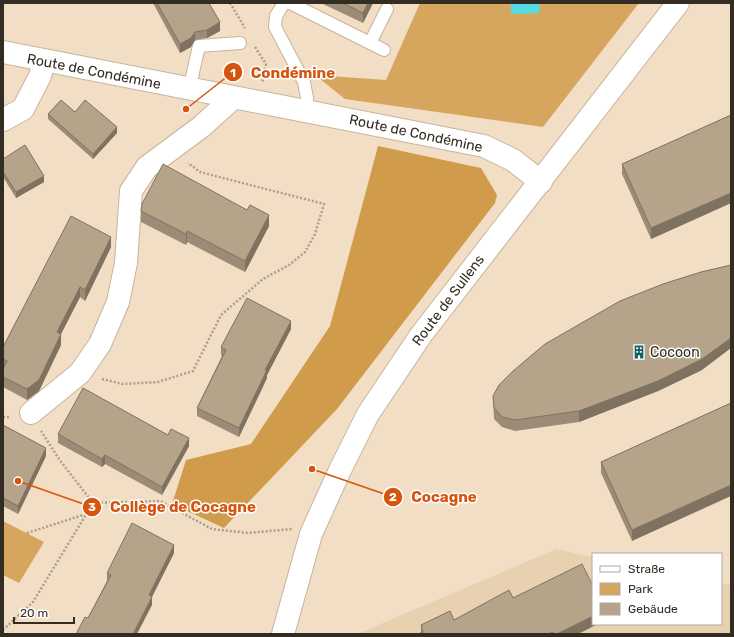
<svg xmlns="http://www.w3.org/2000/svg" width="734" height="637" font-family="Rubik,sans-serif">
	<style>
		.built { fill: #e8d1b1 }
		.green { fill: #d6a65e }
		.forest { fill: #d09c4b }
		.water { fill: #56dce3 }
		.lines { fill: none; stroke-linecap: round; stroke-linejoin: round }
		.service-casing { stroke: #c7b59c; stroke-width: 14 }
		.minor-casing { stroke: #c7b59c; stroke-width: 24 }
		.tertiary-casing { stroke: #c7b59c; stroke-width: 24 }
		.secondary-casing { stroke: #c7b59c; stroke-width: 24 }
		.path { stroke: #ac9e8a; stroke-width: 2.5; stroke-dasharray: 2 2; stroke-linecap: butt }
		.service { stroke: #fff; stroke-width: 12 }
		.minor { stroke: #fff; stroke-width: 22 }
		.tertiary { stroke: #fff; stroke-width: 22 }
		.secondary { stroke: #fff; stroke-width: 22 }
		.wall { fill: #9c8c77 }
		.shaded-wall { fill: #7f7261 }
		.building { fill: #b5a38a; stroke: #7f7261 }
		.labels { text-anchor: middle; stroke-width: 3; stroke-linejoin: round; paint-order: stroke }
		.street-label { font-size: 14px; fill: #332c22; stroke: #fff }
		.poi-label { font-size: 14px; fill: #332c22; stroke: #fff; text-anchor: start }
		.leader { fill: none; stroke: #d6540e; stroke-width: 1.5 }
		.callout-dot { fill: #d6540e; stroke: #fff; stroke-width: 1.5 }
		.mark-label { font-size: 12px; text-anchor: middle; font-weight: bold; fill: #fff }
		.callout-label { font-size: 15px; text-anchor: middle; font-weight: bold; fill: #d6540e; stroke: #fff; stroke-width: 3; stroke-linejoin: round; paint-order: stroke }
	</style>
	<rect width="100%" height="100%" fill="#f1dec4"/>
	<polygon class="built" points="556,549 593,557 593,624 721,624 721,583 731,585 731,634 357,634"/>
	<g class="green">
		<polygon points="420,3 639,3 543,127 345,99 315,75 386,80"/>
		<polygon points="3,521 44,542 19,583 3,575"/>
	</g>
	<polygon class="forest" points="378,146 481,168 497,195 495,203 337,409 224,528 172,504 186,460 251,444 330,326"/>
	<polygon class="water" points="511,3 540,3 539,13 511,14"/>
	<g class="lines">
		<g class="service-casing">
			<g id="service">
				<polyline points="284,3 276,16 275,27 304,82 307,98 306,112"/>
				<polyline points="290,3 370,43 387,9"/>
				<polyline points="370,43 384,50"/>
				<polyline points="189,90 199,46 240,43"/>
			</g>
		</g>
		<g class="minor-casing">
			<g id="minor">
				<polyline points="3,120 23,109 40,76 44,61"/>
				<polyline points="31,413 80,373 100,344 118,302 126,263 131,191 147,167 201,127 233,98"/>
			</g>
		</g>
		<g class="tertiary-casing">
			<polyline id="tertiary" points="3,52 484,146 513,160 541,182"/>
		</g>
		<g class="secondary-casing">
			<polyline id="secondary" points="283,634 311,534 340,470 368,414 421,335 678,3"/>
		</g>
		<g class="path">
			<polyline points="230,3 245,28"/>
			<polyline points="255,47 266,64 262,83"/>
			<polyline points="102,379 123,384 158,382 193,371 221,315 263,279 289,265 305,252 315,234 324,204 200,172 188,163"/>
			<polyline points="3,417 10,417"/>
			<polyline points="93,503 160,501 212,529 248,533 292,529"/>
			<polyline points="27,533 86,514"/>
			<polyline points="3,630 33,602 93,503 59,459 41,431"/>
		</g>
		<use href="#service" class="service"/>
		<use href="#minor" class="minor"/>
		<use href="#tertiary" class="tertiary"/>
		<use href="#secondary" class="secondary"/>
	</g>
	<g class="wall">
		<polygon points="153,3 209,3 220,31 207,38 195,40 191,47 180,53"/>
		<polygon points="323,3 373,3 363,23 323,4"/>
		<polygon points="75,112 117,133 93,159 48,119 48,114"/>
		<polygon points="731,115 731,203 651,239 622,174 622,164"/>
		<polygon points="3,159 44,182 16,198 3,177"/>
		<polygon points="141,211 269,226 245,272 187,242 186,245 141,222"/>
		<polygon points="111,247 85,301 80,297 61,334 61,345 39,391 27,400 3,387 3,347"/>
		<polygon points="291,329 267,375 267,378 239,437 197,416 197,408 222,356 221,355 221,347"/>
		<polygon points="702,370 658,391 579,422 515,431 502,427 494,419 493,396"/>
		<polygon points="731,403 632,541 601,473 601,462"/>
		<polygon points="3,425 46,456 18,514 3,506"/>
		<polygon points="58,434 168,435 189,446 162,495 105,464 102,467 58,443"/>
		<polygon points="174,553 152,596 152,605 88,618 107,581 107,573"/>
		<polygon points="513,598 578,634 418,634 421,633 421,625 454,620"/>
	</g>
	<g class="shaded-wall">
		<polygon points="368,3 373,3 363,23 363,13"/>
		<polygon points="220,22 220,31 207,38 207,30"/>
		<polygon points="195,32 195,40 191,47 180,53 180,44"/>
		<polygon points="117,127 117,133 93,159 93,154"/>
		<polygon points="44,176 44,182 16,198 16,192"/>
		<polygon points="731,193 731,203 651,239 651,228"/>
		<polygon points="269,215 269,226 245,272 245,261"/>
		<polygon points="187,231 187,242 186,245 186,234"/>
		<polygon points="111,237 111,247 85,301 85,290"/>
		<polygon points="80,287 80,297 61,334 61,345 39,391 27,400 27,389 57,332"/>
		<polygon points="291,321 291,329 267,375 267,378 239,437 239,428 265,370"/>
		<polygon points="731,338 731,348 702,370 658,391 579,422 579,411"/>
		<polygon points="189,438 189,446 162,495 162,487"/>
		<polygon points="46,448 46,456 18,514 18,506"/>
		<polygon points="105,455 105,464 102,467 102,459"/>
		<polygon points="731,485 731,496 632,541 632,530"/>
		<polygon points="174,545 174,553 149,603 149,595"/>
		<polygon points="152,597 152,605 137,634 133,634"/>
		<polygon points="593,616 593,624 598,624 578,634 557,634"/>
	</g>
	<g class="building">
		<polygon points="157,3 209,3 220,22 207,30 195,32 191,38 180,44"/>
		<polygon points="343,3 368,3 363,13"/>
		<polygon points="61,100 75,112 85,100 117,127 93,154 48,114"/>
		<polygon points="731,115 731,193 651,228 622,164"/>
		<polygon points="25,145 44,176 16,192 3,172 3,159"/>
		<polygon points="163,164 247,210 250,205 269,215 245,261 187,231 186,234 141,211 142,204"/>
		<polygon points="71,216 111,237 85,290 80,287 57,332 61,334 39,380 27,389 3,377 3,369 7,361 3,359 3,347"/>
		<polygon points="731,265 731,338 702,359 658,381 579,411 515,420 502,417 494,408 493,396 499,385 513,371 545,344 620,301 663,284 701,272"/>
		<polygon points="247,298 291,321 265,370 267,370 239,428 197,408 226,350 221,347"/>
		<polygon points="83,388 168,435 171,429 189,438 162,487 105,455 102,459 58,434"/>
		<polygon points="731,403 731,485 632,530 601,462"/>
		<polygon points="3,425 46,448 18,506 3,498"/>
		<polygon points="132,523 174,545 149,595 152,597 133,634 76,634 85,617 88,618 111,575 107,573"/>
		<polygon points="582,564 593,586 593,616 557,634 554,634 553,632 548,634 418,634 423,632 421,625 450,611 454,620 509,590 513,598"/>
	</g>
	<defs>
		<g id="building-bare" transform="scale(1.08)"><path d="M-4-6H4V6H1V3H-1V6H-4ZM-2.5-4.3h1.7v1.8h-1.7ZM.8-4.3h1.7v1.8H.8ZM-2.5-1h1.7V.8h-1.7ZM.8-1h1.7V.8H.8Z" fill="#106165" stroke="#fff" stroke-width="2.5" paint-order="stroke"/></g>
	</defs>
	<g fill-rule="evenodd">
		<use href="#building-bare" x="639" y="352"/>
	</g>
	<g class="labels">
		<g class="street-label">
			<text transform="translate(94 71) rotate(11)" y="5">Route de Condémine</text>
			<text transform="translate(416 133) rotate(12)" y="5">Route de Condémine</text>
			<text transform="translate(448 300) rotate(-53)" y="5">Route de Sullens</text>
		</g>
		<g class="poi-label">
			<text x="650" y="357">Cocoon</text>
		</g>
	</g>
	<path class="leader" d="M186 109L233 72M312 469L393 497M18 481L92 507"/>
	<g class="callout-dot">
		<circle cx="186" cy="109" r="4"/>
		<circle cx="312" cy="469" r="4"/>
		<circle cx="18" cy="481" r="4"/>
		<circle cx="233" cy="72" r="10"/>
		<circle cx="393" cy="497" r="10"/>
		<circle cx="92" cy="507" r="10"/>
	</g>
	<g class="mark-label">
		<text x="233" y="77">1</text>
		<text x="393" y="501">2</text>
		<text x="92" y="511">3</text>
	</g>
	<g class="callout-label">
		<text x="293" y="78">Condémine</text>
		<text x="444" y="502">Cocagne</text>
		<text x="183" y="512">Collège de Cocagne</text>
	</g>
	<rect width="734" height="637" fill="none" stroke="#332c22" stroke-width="8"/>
	<rect x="592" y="553" width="130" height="72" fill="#ffffff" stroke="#adaba7"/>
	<rect x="600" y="566" width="20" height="6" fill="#ffffff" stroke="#adaba7"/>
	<text x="628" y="573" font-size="12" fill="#332c22">Straße</text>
	<rect x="600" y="583" width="20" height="12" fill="#d6a65e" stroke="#adaba7"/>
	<text x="628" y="593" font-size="12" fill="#332c22">Park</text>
	<rect x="600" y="603" width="20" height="12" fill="#b5a38a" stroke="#adaba7"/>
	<text x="628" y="613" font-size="12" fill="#332c22">Gebäude</text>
	<path d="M14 617v6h60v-6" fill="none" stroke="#332c22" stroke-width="2"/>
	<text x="20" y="617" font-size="12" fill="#332c22" stroke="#ffffff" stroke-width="3" paint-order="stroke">20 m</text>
</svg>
